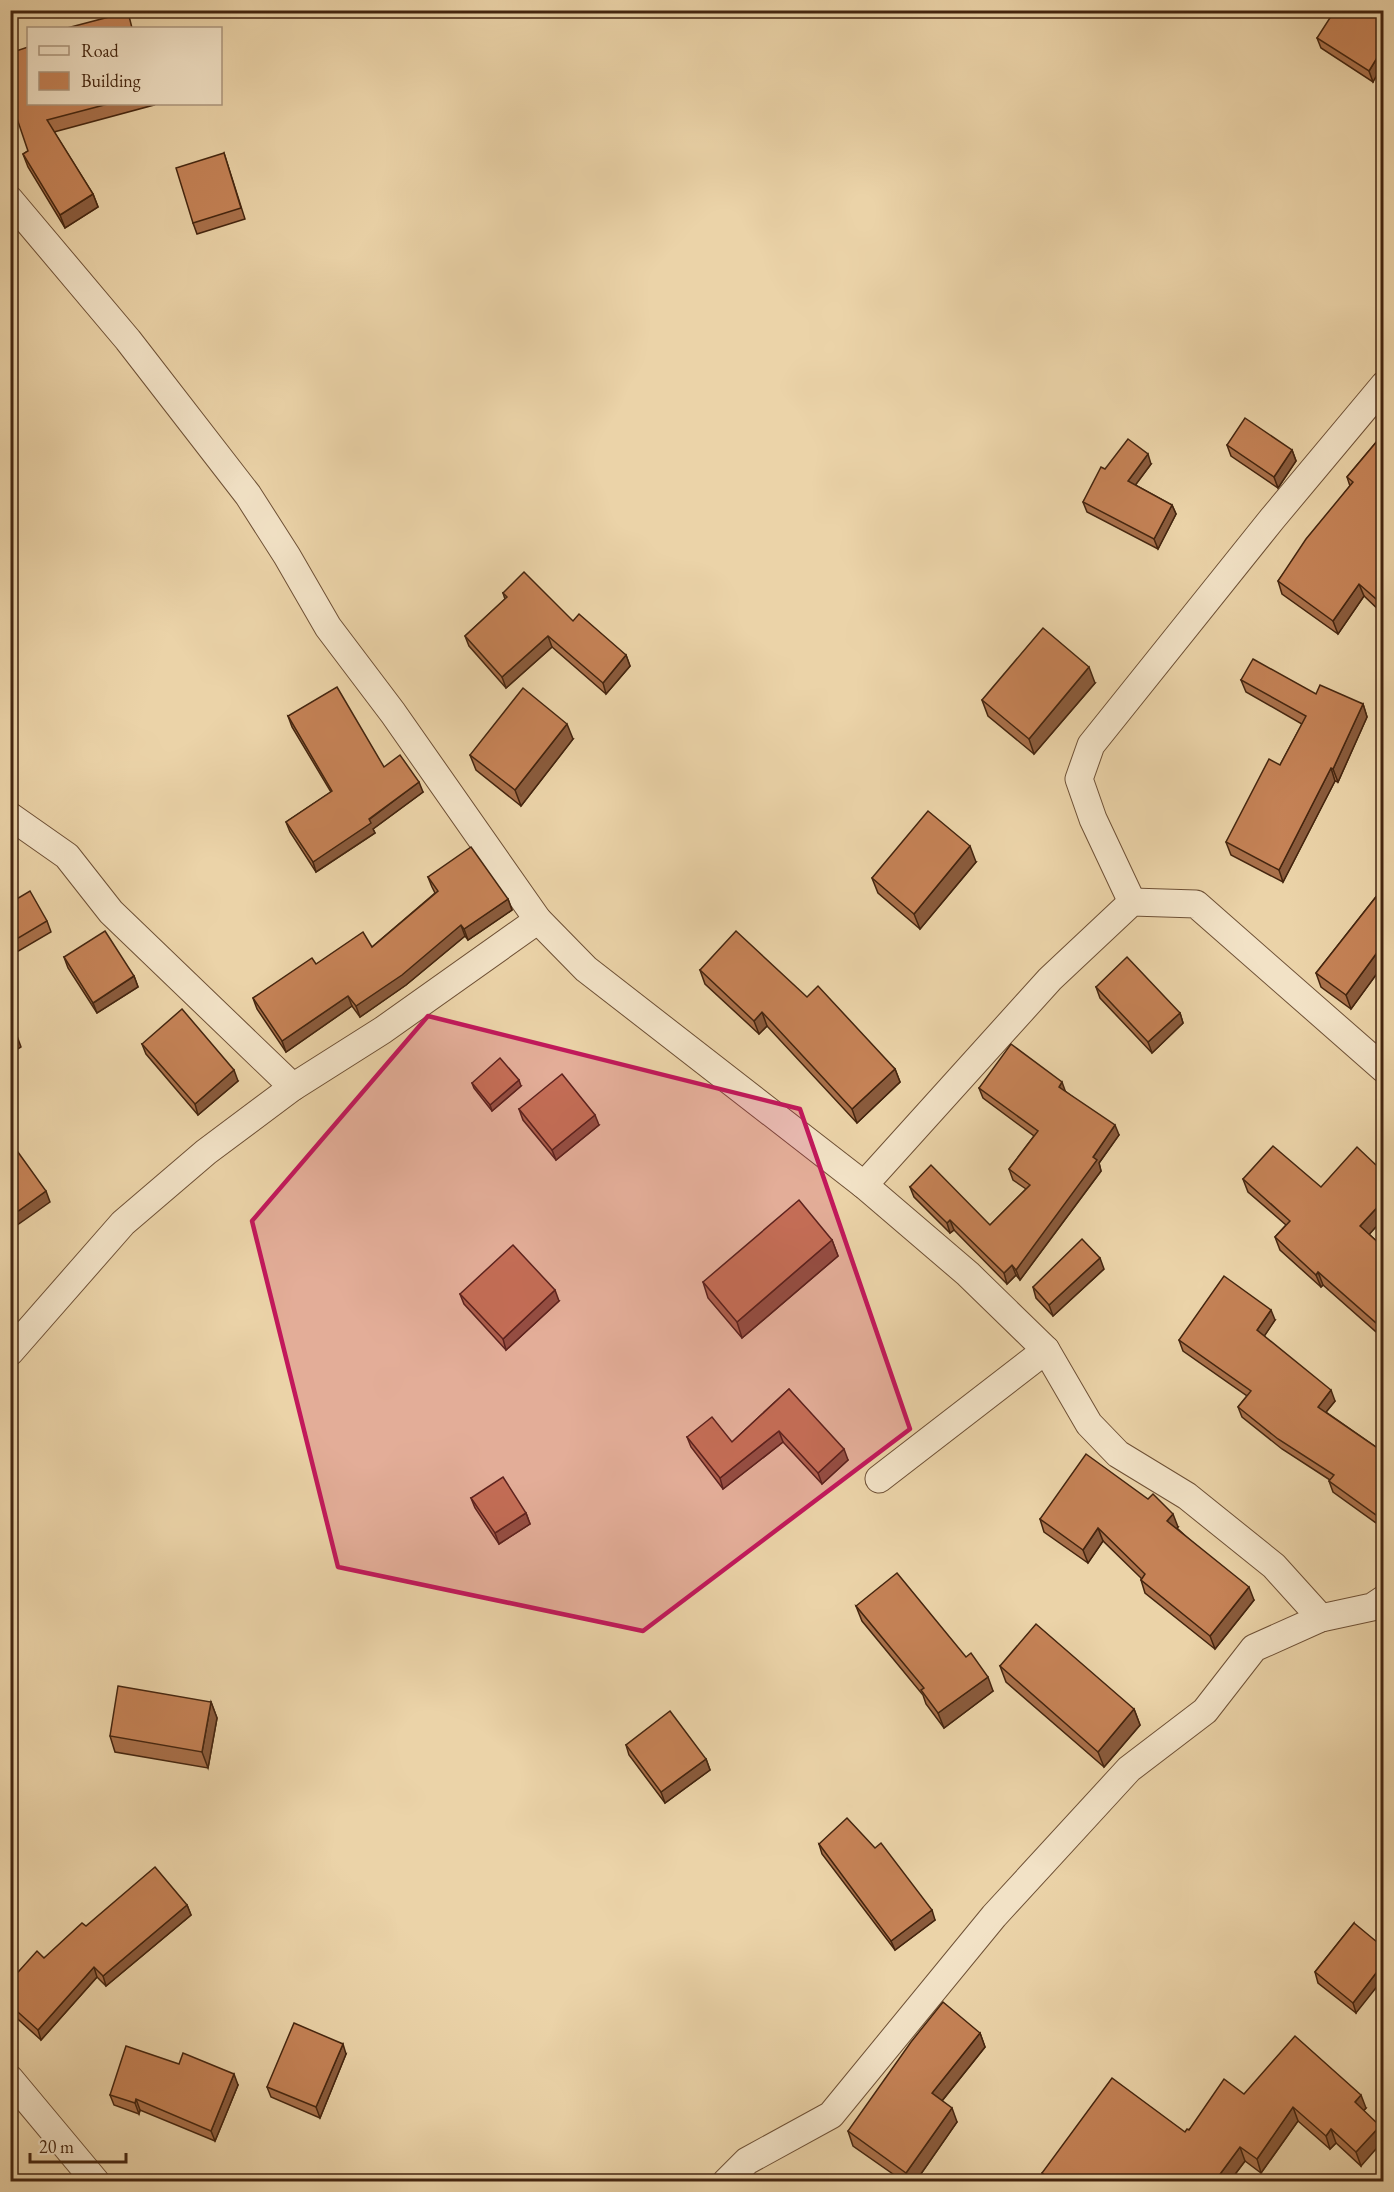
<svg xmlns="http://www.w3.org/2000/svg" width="1394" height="2192" font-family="'EB Garamond',serif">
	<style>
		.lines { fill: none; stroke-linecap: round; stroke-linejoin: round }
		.minor-casing { stroke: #6e5035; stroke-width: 29 }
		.minor { stroke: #f2e2c6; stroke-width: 27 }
		.wall { fill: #a9704a; stroke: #44250f; stroke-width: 1.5 }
		.shaded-wall { fill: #8a5b3c; stroke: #44250f; stroke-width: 1.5 }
		.building { fill: #c58256; stroke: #44250f; stroke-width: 1.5 }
		.marked { fill: #c2185b; fill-opacity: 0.2; stroke: #c2185b; stroke-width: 4.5; stroke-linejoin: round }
	</style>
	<rect width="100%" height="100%" fill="#ebd3a8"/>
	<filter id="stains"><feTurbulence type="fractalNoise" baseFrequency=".00333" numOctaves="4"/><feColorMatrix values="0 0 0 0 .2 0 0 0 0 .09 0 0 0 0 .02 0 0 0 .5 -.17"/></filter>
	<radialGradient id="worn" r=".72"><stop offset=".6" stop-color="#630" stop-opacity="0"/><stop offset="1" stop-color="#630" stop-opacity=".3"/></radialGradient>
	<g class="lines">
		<g class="minor-casing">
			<g id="minor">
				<polyline points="10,200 128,340 248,495 287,556 328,627 393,713 538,920 586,969 864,1185 968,1274 1046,1350 1089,1424 1118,1454 1187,1496 1274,1566 1321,1618"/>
				<polyline points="10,816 67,856 111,912 293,1087"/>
				<polyline points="1132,902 1093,819 1079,779 1091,745 1272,519 1384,385"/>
				<polyline points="864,1185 1050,979 1132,902 1196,904 1384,1069"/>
				<polyline points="10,1352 123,1223 206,1152 293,1087 383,1030 538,920"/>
				<polyline points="879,1479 1046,1350"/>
				<polyline points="10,2079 96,2182"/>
				<polyline points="726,2182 747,2161 831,2115 994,1916 1129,1769 1205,1711 1254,1648 1321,1618 1372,1607 1384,1599"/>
			</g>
		</g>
		<use href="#minor" class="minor"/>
	</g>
	<g class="wall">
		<polygon points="1383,10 1373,82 1321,48 1317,38"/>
		<polygon points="28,104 153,104 154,105 54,132 93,194 98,207 65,228 28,167 23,154 28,151"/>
		<polygon points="224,153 245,219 197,234 193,223"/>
		<polygon points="1383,434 1383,614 1364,596 1338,634 1282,594 1278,581 1350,486 1347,477"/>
		<polygon points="1227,445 1292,450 1296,461 1278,488 1231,456"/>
		<polygon points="1151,464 1135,485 1172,505 1176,514 1158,549 1087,512 1083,502 1105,469"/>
		<polygon points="503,593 573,621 626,655 630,666 606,694 552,647 506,688 469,646 465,636 505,599"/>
		<polygon points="1241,680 1363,704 1367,717 1338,782 1335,781 1283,882 1231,855 1226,842 1280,765 1302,724 1246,692"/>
		<polygon points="1095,683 1034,754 988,716 982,700"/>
		<polygon points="288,716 384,767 423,792 373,829 375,833 316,872 290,832 286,822 331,792 292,727"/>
		<polygon points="573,739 521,806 476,770 470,755"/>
		<polygon points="976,862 920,929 878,893 872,878"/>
		<polygon points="428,877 508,899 512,910 468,940 465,936 406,985 360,1017 352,1006 286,1052 257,1009 253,998 316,964 372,947 435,893 432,887"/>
		<polygon points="1383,888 1383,970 1381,968 1351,1009 1321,987 1316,973"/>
		<polygon points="10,903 47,921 51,932 10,956"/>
		<polygon points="64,957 134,976 138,987 97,1013 68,968"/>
		<polygon points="700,970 807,997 895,1069 900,1082 857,1123 767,1026 759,1034 705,984"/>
		<polygon points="1096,987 1180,1013 1183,1023 1152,1053 1100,998"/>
		<polygon points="142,1044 238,1081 198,1115 146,1054"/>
		<polygon points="472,1083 521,1086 492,1111 474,1088"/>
		<polygon points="979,1088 1065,1091 1119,1135 1099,1163 1101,1171 1020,1280 1016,1275 1007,1284 954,1230 950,1233 914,1197 910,1187 990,1225 1026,1189 1013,1180 1009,1169 1034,1136 983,1098"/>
		<polygon points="519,1109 599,1125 556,1160 523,1120"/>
		<polygon points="1383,1161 1383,1219 1369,1234 1383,1247 1383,1338 1323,1285 1321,1287 1280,1250 1275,1237 1286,1225 1248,1192 1243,1179 1321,1187 1378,1167"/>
		<polygon points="832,1240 838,1256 742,1338 708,1298 703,1282"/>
		<polygon points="1104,1269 1053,1316 1036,1298 1033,1287"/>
		<polygon points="460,1294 559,1301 506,1350 464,1304"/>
		<polygon points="1275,1320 1264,1336 1335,1401 1326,1412 1383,1452 1383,1528 1333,1492 1329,1481 1330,1480 1282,1449 1242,1417 1238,1407 1247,1396 1183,1351 1179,1340"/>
		<polygon points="789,1389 848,1460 822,1484 783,1442 723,1489 691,1447 687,1437 732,1442"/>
		<polygon points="471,1498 526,1513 530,1524 499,1544 475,1508"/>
		<polygon points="1040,1519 1178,1527 1177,1528 1254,1600 1215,1649 1145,1593 1141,1580 1141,1578 1103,1541 1088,1563 1044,1532"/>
		<polygon points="856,1606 993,1691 944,1728 926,1704 923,1695 862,1621"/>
		<polygon points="1000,1666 1134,1709 1140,1725 1104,1767 1006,1682"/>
		<polygon points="211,1702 217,1718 208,1768 115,1752 110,1736"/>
		<polygon points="626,1745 706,1759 710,1770 665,1803 629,1755"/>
		<polygon points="819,1844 935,1920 895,1950 822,1854"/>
		<polygon points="187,1905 191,1915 106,1986 97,1977 41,2040 10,2012 10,1981 44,1958 86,1926"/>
		<polygon points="1354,1923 1356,2013 1318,1983 1315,1972"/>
		<polygon points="980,2033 985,2047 942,2101 957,2122 916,2181 903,2181 853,2146 848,2131"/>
		<polygon points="346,2054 320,2118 271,2097 267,2087"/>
		<polygon points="238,2085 215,2141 140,2110 139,2114 114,2105 110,2095"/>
		<polygon points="1244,2094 1366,2108 1364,2110 1361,2166 1336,2143 1330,2149 1298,2121 1261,2173 1245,2161 1230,2181 1045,2181 1042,2173 1185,2132"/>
	</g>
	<g class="shaded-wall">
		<polygon points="1383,48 1383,65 1373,82 1369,71"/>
		<polygon points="93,194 98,207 65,228 60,215"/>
		<polygon points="1292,450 1296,461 1278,488 1274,477"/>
		<polygon points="1148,454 1151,464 1131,491 1128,481"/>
		<polygon points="1172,505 1176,514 1158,549 1154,539"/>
		<polygon points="1359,584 1364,596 1338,634 1333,621"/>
		<polygon points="548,636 552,647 506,688 502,677"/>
		<polygon points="626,655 630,666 606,694 603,683"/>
		<polygon points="1089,667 1095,683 1034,754 1029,739"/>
		<polygon points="1363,704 1367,717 1338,782 1333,769"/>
		<polygon points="567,724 573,739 521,806 515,790"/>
		<polygon points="1331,768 1335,781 1283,882 1279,870"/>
		<polygon points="419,782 423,792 373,829 375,833 316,872 313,862"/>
		<polygon points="970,846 976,862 920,929 914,914"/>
		<polygon points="508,899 512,910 468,940 464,929"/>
		<polygon points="461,925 465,936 406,985 360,1017 356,1006"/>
		<polygon points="1376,954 1381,968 1351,1009 1346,995"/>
		<polygon points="134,976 138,987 97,1013 93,1003"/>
		<polygon points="348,996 352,1006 286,1052 282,1041"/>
		<polygon points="762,1012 767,1026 759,1034 754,1021"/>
		<polygon points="1180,1013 1183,1023 1152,1053 1148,1042"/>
		<polygon points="17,1036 21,1047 10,1054 10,1040"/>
		<polygon points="895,1069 900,1082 857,1123 852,1109"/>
		<polygon points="234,1070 238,1081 198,1115 195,1104"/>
		<polygon points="519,1080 521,1086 492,1111 490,1105"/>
		<polygon points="1062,1082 1066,1093 1059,1087"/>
		<polygon points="595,1115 599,1125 556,1160 552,1150"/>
		<polygon points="1115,1125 1119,1135 1099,1163 1101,1171 1020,1280 1016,1270"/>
		<polygon points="46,1191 50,1202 10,1230 10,1217"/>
		<polygon points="1383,1201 1383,1219 1365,1239 1360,1226"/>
		<polygon points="950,1220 954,1230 950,1233 947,1223"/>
		<polygon points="832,1240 838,1256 742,1338 737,1322"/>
		<polygon points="1100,1258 1104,1269 1053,1316 1049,1305"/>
		<polygon points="1012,1265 1016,1275 1007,1284 1004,1273"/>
		<polygon points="1318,1272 1323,1285 1321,1287 1316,1275"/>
		<polygon points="555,1290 559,1301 506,1350 503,1339"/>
		<polygon points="1271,1310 1275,1320 1261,1341 1257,1330"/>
		<polygon points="1331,1390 1335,1401 1322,1417 1318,1407"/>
		<polygon points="779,1431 783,1442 723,1489 720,1478"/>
		<polygon points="844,1449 848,1460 822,1484 818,1473"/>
		<polygon points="526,1513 530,1524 499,1544 495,1533"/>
		<polygon points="1173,1514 1178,1527 1172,1534 1167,1521"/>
		<polygon points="1098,1528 1103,1541 1088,1563 1083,1550"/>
		<polygon points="1249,1587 1254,1600 1215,1649 1210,1636"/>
		<polygon points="988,1677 993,1691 944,1728 938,1713"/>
		<polygon points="211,1702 217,1718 208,1768 202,1752"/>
		<polygon points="1134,1709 1140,1725 1104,1767 1098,1752"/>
		<polygon points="706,1759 710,1770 665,1803 661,1792"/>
		<polygon points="187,1905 191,1915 106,1986 103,1976"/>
		<polygon points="932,1910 935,1920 895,1950 891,1941"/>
		<polygon points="1383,1964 1383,1979 1356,2013 1353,2003"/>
		<polygon points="94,1967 97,1977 41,2040 38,2030"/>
		<polygon points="980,2033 985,2047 937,2107 932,2093"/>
		<polygon points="343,2044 346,2054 320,2118 316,2107"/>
		<polygon points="234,2074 238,2085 215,2141 211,2131"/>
		<polygon points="1361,2095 1366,2108 1360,2115 1355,2102"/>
		<polygon points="136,2099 140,2110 139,2114 135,2103"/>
		<polygon points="1293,2107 1298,2121 1261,2173 1257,2159"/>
		<polygon points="952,2108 957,2122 916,2181 909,2181 906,2173"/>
		<polygon points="1380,2126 1383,2134 1383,2141 1361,2166 1356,2152"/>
		<polygon points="1331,2129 1336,2143 1330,2149 1326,2136"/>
		<polygon points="1240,2147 1245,2161 1230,2181 1215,2181"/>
	</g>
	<g class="building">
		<polygon points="1335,10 1383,10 1383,48 1369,71 1317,38"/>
		<polygon points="128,12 132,28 67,28"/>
		<polygon points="28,47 28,104 108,104 47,120 93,194 60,215 23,154 28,151 10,98 10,53"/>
		<polygon points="224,153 241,208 193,223 176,168"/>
		<polygon points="1245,418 1292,450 1274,477 1227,445"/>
		<polygon points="1383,434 1383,605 1359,584 1333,621 1278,581 1306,539 1353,482 1347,477"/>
		<polygon points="1128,439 1148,454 1128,481 1172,505 1154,539 1083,502 1101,467 1105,469"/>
		<polygon points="524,572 573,621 579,614 626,655 603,683 548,636 502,677 465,636 507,597 503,593"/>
		<polygon points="1043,628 1089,667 1029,739 982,700"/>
		<polygon points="1253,659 1316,694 1320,685 1363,704 1333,769 1331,768 1279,870 1226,842 1269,759 1280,765 1306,716 1241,680"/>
		<polygon points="337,687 384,767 400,755 419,782 369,819 371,823 313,862 286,822 332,791 288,716"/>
		<polygon points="523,688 567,724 515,790 470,755"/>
		<polygon points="928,811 970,846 914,914 872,878"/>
		<polygon points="471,847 508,899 464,929 461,925 402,975 356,1006 348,996 282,1041 253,998 312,958 316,964 363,932 372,947 438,891 428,877"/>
		<polygon points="1383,888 1383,961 1376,954 1346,995 1316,973"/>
		<polygon points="30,891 47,921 10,943 10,903"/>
		<polygon points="105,931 134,976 93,1003 64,957"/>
		<polygon points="736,931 807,997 818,986 895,1069 852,1109 762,1012 754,1021 700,970"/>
		<polygon points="1127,957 1180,1013 1148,1042 1096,987"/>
		<polygon points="182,1009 234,1070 195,1104 142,1044"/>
		<polygon points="10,1026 17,1036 10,1040"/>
		<polygon points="1011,1044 1062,1082 1059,1087 1115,1125 1093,1157 1097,1160 1016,1270 1012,1265 1004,1273 950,1220 947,1223 910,1187 931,1165 990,1225 1030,1185 1009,1169 1038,1131 979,1088"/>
		<polygon points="500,1058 519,1080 490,1105 472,1083"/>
		<polygon points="562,1074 595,1115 552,1150 519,1109"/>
		<polygon points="10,1141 46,1191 10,1217"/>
		<polygon points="1273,1146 1321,1187 1357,1147 1378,1167 1383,1161 1383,1201 1360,1226 1383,1247 1383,1329 1318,1272 1316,1275 1275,1237 1290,1221 1243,1179"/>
		<polygon points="799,1200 832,1240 737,1322 703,1282"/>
		<polygon points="1082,1239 1100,1258 1049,1305 1033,1287"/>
		<polygon points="513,1245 555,1290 503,1339 460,1294"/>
		<polygon points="1224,1276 1271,1310 1257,1330 1331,1390 1318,1407 1383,1452 1383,1520 1329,1481 1334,1475 1278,1439 1238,1407 1251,1391 1179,1340"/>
		<polygon points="789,1389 844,1449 818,1473 779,1431 720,1478 687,1437 712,1417 732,1442"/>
		<polygon points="1086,1454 1148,1499 1153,1494 1173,1514 1167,1521 1249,1587 1210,1636 1141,1580 1145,1574 1098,1528 1083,1550 1040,1519"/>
		<polygon points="503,1477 526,1513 495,1533 471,1498"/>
		<polygon points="897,1573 966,1657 971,1653 988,1677 938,1713 921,1690 924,1688 856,1606"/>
		<polygon points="1036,1624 1134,1709 1098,1752 1000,1666"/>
		<polygon points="118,1686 211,1702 202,1752 110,1736"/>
		<polygon points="670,1711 706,1759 661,1792 626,1745"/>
		<polygon points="847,1818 875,1848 881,1843 932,1910 891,1941 819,1844"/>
		<polygon points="155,1867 187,1905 103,1976 94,1967 38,2030 10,2005 10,1981 37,1951 44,1958 82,1923 86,1926"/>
		<polygon points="1354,1923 1383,1947 1383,1964 1353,2003 1315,1972"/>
		<polygon points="943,2002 980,2033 932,2093 952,2108 906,2173 848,2131 911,2042"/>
		<polygon points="294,2023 343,2044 316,2107 267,2087"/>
		<polygon points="1295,2036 1361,2095 1355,2102 1380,2126 1356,2152 1331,2129 1326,2136 1293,2107 1257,2159 1240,2147 1215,2181 1131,2181 1127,2179 1125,2181 1053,2181 1042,2173 1112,2078 1185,2132 1187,2129 1189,2130 1224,2079 1244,2094"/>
		<polygon points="126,2046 179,2064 183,2053 234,2074 211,2131 136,2099 135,2103 110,2095"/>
	</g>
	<path class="marked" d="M428 1016 800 1109 910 1429 643 1631 338 1567 252 1221Z"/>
	<rect width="1394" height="2192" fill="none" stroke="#ebd3a8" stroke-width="36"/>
	<rect x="12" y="12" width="1370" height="2168" fill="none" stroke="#44250f" stroke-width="3"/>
	<rect x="18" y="18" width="1358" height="2156" fill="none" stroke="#44250f" stroke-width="1.5"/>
	<rect x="27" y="27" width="195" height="78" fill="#f2e2c6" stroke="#ac967d" stroke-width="1.5"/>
	<rect x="39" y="46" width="30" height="9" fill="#f2e2c6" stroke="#ac967d" stroke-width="1.5"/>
	<text x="81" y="57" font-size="18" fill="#44250f">Road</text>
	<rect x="39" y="72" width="30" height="18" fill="#c58256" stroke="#ac967d" stroke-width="1.5"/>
	<text x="81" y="87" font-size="18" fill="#44250f">Building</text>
	<path d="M30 2153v9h96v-9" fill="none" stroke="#44250f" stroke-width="3"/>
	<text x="39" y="2153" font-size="18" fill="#44250f" stroke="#f2e2c6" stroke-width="4.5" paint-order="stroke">20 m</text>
	<rect width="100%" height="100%" filter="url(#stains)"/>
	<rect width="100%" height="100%" fill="url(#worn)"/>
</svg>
